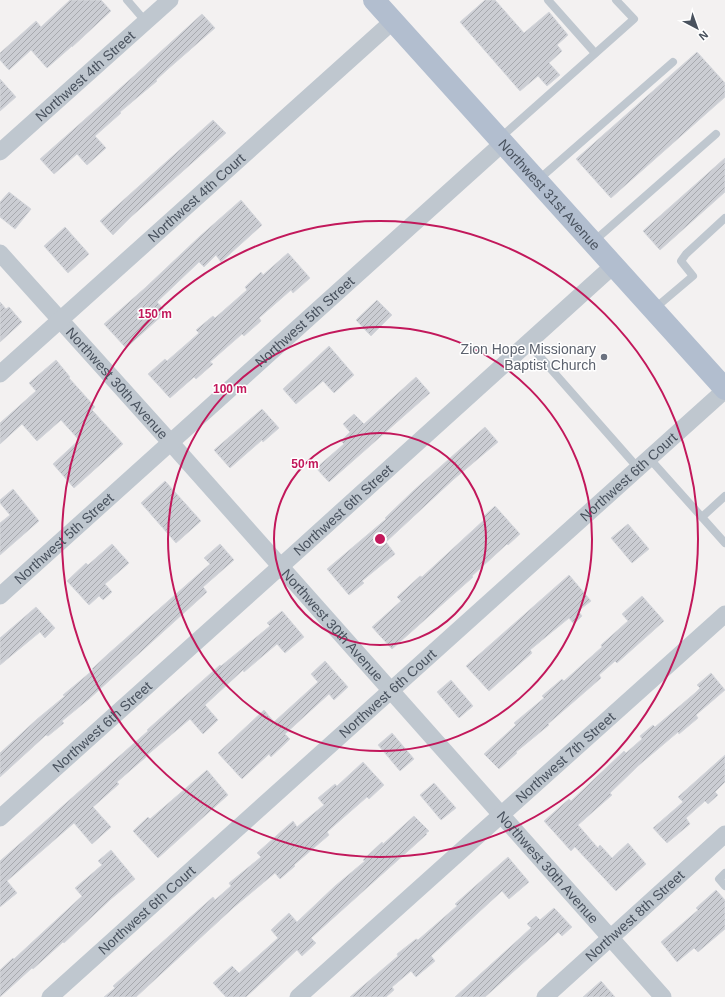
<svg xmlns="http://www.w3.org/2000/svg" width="725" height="997" font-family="Arial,sans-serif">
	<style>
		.building { fill: url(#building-hatch); stroke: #d5d7dc }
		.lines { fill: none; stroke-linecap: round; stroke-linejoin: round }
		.service { stroke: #bfc7cf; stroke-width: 8 }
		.minor { stroke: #bfc7cf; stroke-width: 17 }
		.primary { stroke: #b2becf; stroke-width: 22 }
		.ring { fill: none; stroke: #c2185b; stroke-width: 2 }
		.worship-dot { fill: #6b7280; stroke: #fff; stroke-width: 1.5 }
		.labels { text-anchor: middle; stroke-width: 3; stroke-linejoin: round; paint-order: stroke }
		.street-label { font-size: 14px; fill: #49525e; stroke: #fff }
		.worship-label { font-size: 14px; fill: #5b616d; stroke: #fff; text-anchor: end }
		.centre { fill: #c2185b; stroke: #fff; stroke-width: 2 }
		.ring-label { font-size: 12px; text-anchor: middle; font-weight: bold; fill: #c2185b; stroke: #fff; stroke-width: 3; stroke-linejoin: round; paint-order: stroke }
	</style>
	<defs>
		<pattern id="building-hatch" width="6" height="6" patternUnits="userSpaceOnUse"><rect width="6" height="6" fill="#cbcdd3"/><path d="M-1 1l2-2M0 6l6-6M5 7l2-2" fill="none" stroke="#a7a9ae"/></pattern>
	</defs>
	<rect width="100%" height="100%" fill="#f3f1f1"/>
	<g class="building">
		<polygon points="70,0 101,0 111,11 72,47 72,46 47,68 31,50 9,70 0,60 0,53 36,21 41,27"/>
		<polygon points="485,0 495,0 524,33 549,12 568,35 557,45 562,51 549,63 560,75 547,86 538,76 520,91 460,22"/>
		<polygon points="202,14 215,28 168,69 156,80 157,81 120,112 121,113 95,136 106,148 87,165 77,154 54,174 40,159 135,75"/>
		<polygon points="697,52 725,83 725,97 611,198 576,159"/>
		<polygon points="0,79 16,97 0,111"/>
		<polygon points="213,120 226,133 132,216 113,235 100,221"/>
		<polygon points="725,158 725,192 660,250 643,231"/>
		<polygon points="9,192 31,209 15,229 0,217 0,202"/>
		<polygon points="241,200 262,225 221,262 216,255 204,267 199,262 157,302 166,312 126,348 104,324 145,288 199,237"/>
		<polygon points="65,227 89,254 68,273 44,246"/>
		<polygon points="288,253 310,278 293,293 291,290 259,318 261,321 244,336 242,334 210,362 213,364 196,379 194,377 170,398 148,374 165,359 167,361 199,333 196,330 213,316 215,318 247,290 245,287 261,272 263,275"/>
		<polygon points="377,300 392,315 371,336 356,320"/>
		<polygon points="0,302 6,309 9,307 22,322 0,342"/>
		<polygon points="329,346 354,375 334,393 323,381 296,404 283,389"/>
		<polygon points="56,360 70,377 69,378 95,407 92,410 123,444 74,488 53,464 79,440 61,420 37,441 22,424 0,444 0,423 36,391 29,383"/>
		<polygon points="416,377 430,393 329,482 316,468 344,444 341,441 350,432 343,424 354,414 364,424"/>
		<polygon points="262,409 279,428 263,442 262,440 230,468 214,450"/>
		<polygon points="485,427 498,442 454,479 386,542 395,554 362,581 364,583 349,595 327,569 386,519 385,518 413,491"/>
		<polygon points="165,481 201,521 176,543 141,503"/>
		<polygon points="13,489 39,521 0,555 0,523 10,515 0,503 0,500"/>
		<polygon points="495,506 520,534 508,545 507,544 472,576 473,577 392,649 372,627 401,601 397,597 420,576 422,577 485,519 483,517"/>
		<polygon points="628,524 649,549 632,563 611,538"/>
		<polygon points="112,544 129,563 105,584 112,592 103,600 99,596 89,605 67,581 86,563 88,565"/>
		<polygon points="220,544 234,560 203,587 207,592 89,699 62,721 64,723 48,736 46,735 0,777 0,753 36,720 65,696 63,695 93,670 92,669 107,655 210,564 204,558"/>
		<polygon points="569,575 591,601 578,611 582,616 574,624 569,618 530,650 532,653 489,691 466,666"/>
		<polygon points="642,596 664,621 617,663 615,661 599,675 601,678 548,724 549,725 516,752 517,753 499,769 484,754 516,725 514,723 544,698 542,696 562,679 564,681 602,647 601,645 628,621 622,614"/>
		<polygon points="36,607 55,628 45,638 40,632 0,665 0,638"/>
		<polygon points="282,611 304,637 285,653 277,644 244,672 243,670 205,705 218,720 203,734 190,719 146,756 146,757 117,782 119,784 93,807 111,827 92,844 74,823 7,881 17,893 0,907 0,861 148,731 147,730 220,665 221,666 270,626 267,623"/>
		<polygon points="325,661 348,687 334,700 329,694 285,734 290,739 271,757 269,754 242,779 218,753 264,710 274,722 318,682 311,674"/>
		<polygon points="711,673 725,690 696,715 698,718 679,734 678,732 638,766 610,793 612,795 578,825 598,848 600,845 612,858 628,843 646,864 616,891 575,847 571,851 544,821 569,799 571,801 624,751 626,753 642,739 640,736 653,725 655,727 695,693 700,688 697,685"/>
		<polygon points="451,680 473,706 459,718 437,692"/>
		<polygon points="392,733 414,759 400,771 378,745"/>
		<polygon points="725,755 725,782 715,792 718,795 708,804 705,801 686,818 690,824 667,843 653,828 683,802 678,797"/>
		<polygon points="363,762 384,785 369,799 367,797 327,832 329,835 294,865 295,866 280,879 275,873 233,908 136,997 104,997 115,988 113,986 213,897 215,900 231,886 229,883 261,857 257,853 285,828 293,821 297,827 324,805 318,798 335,784 337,786"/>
		<polygon points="207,770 228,795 158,858 133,831 148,817 150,819"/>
		<polygon points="434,783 456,808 441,820 420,795"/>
		<polygon points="414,816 429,831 426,833 427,834 311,938 316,943 302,956 297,950 246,997 226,997 213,983 232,966 239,973 278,938 271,930 289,913 297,922 335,886 365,861 363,860 382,842 383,844"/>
		<polygon points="111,850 135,879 111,899 64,943 63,942 33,969 32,968 0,997 0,970 13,958 14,959 82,896 75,888 102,865 98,861"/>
		<polygon points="508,857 529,882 509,899 502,891 431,956 435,961 416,977 411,971 392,987 394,990 386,997 350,997 398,956 397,954 416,939 418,940 457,906 455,904"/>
		<polygon points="716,890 725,900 725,929 698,952 694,948 677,962 661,942 698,910 696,908"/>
		<polygon points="554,908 572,927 562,936 558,932 485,997 455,997 531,928 527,924 536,916 540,920"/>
		<polygon points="601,981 615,997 583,997"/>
	</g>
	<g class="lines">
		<g class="service">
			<polyline points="127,0 146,22"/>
			<polyline points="548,0 595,53"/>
			<polyline points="500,138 634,19 616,0"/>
			<polyline points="538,180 673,62"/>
			<polyline points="593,242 716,134"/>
			<polyline points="654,309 693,276 681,261 686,254 725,218"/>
			<polyline points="528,343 638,468"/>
			<polyline points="649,458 725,543"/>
			<polyline points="702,517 725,496"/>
			<polyline points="725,873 719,879 725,886"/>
		</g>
		<g class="minor">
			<path id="s1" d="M0 152 170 0"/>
			<path id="s2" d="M0 253 171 443 663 997"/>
			<path id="s3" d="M0 374 393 21"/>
			<path id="s4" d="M0 596 503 143"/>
			<path id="s5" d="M0 818 291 557 614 265"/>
			<path id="s6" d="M50 997 725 390"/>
			<path id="s7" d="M298 997 725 614"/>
			<path id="s8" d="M545 997 725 834"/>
		</g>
		<path class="primary" id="s9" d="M374 0 725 389"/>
	</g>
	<g class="ring">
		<circle cx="380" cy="539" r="106"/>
		<circle cx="380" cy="539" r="212"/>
		<circle cx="380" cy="539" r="318"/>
	</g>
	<circle class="worship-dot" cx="604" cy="357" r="4"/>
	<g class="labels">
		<g class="street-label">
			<text dy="5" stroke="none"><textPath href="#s1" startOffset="114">Northwest 4th Street</textPath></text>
			<text dy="5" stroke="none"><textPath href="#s9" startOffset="262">Northwest 31st Avenue</textPath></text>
			<text dy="5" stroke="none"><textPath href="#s3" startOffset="264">Northwest 4th Court</textPath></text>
			<text dy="5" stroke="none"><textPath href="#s4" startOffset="410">Northwest 5th Street</textPath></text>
			<text dy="5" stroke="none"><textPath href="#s2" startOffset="175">Northwest 30th Avenue</textPath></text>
			<text dy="5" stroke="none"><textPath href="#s6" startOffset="778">Northwest 6th Court</textPath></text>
			<text dy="5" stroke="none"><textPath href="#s5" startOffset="461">Northwest 6th Street</textPath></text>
			<text dy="5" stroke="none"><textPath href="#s4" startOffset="86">Northwest 5th Street</textPath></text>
			<text dy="5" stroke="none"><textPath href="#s2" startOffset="499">Northwest 30th Avenue</textPath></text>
			<text dy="5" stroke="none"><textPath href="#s6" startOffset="454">Northwest 6th Court</textPath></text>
			<text dy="5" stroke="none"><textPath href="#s5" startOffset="137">Northwest 6th Street</textPath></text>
			<text dy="5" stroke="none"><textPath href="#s7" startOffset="359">Northwest 7th Street</textPath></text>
			<text dy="5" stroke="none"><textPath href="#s2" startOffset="823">Northwest 30th Avenue</textPath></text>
			<text dy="5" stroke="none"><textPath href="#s6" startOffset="130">Northwest 6th Court</textPath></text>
			<text dy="5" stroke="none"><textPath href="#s8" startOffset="121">Northwest 8th Street</textPath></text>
		</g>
		<g class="worship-label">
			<text x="596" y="354">Zion Hope Missionary<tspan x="596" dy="16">Baptist Church</tspan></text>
		</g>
	</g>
	<circle cx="380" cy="539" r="6" class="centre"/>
	<g class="ring-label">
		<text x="155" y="318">150 m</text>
		<text x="230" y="393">100 m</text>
		<text x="305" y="468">50 m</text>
	</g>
	<g transform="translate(697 28) rotate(139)" stroke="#ffffff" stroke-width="3" paint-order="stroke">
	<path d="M0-3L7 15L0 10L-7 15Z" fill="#49525e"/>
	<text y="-6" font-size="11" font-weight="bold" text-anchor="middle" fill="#49525e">N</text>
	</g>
</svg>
